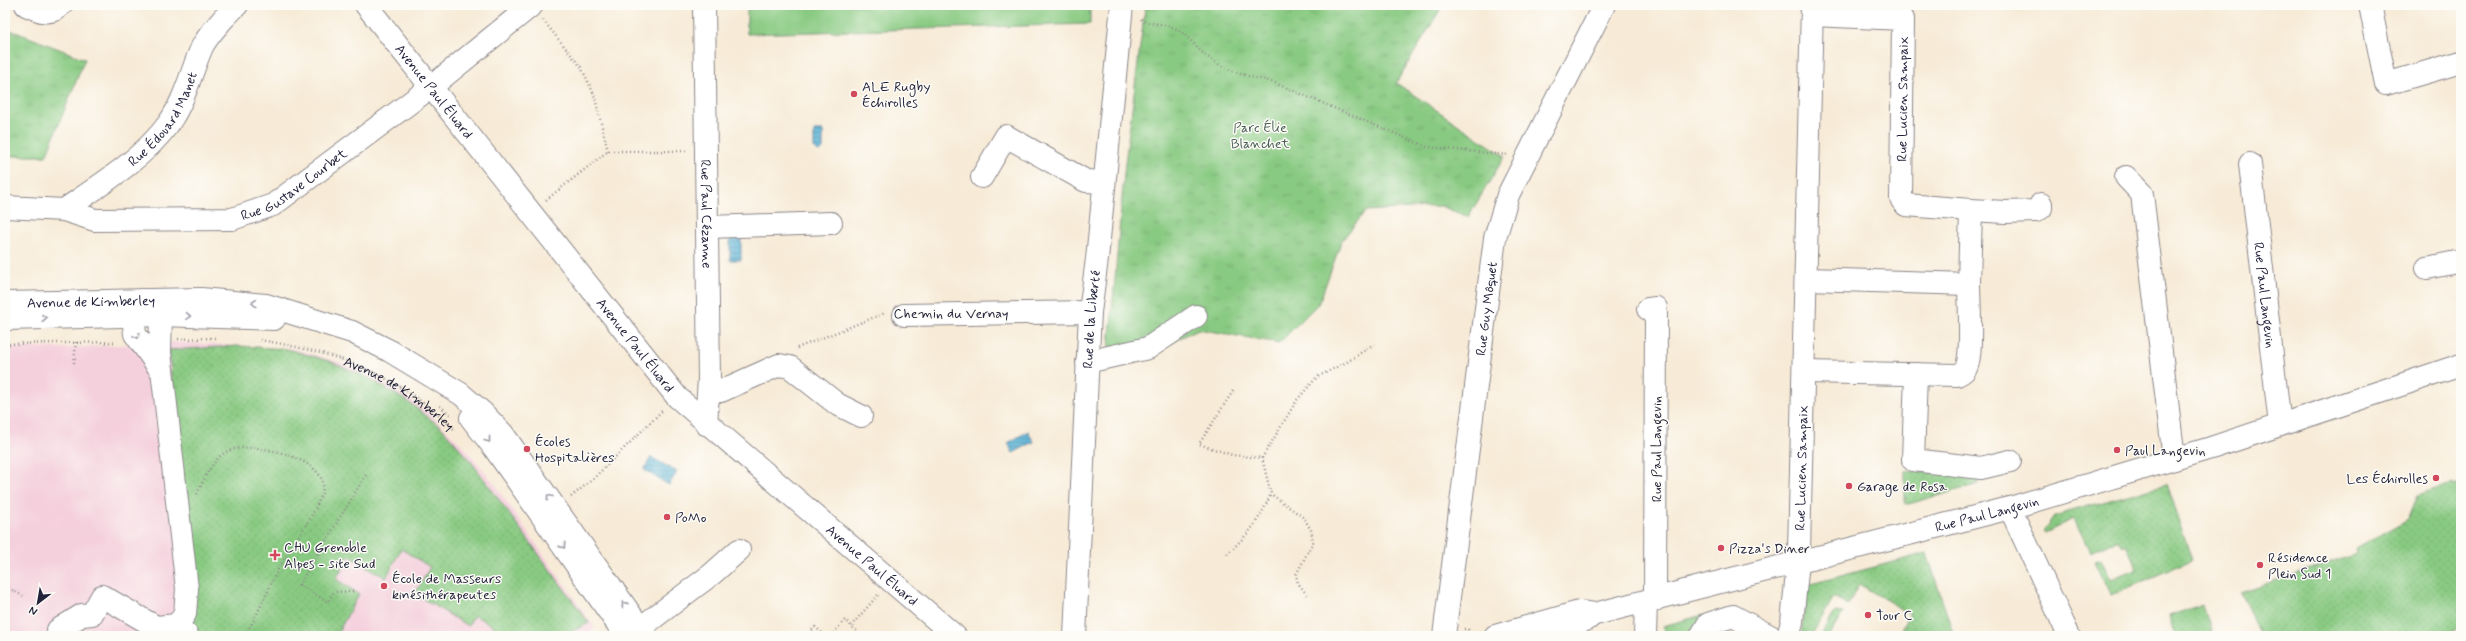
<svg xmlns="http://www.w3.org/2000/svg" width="2466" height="641" font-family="Mynerve,sans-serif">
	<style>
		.built { fill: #f4cfdc }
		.grass { fill: url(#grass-dots); stroke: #56765e }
		.park { fill: url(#park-tufts); stroke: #56765e }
		.garden { fill: #89ca82; stroke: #56765e }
		.water { fill: url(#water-rules); stroke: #3c6a88 }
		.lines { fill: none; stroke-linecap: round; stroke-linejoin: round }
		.minor-casing { stroke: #8c8689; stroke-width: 24 }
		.major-casing { stroke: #8c8689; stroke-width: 24 }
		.path { stroke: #8c8689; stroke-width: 2.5; stroke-dasharray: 1 3; stroke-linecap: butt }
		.minor { stroke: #fff; stroke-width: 22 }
		.major { stroke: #fff; stroke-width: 22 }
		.oneway { stroke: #9c9ca7 }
		.poi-dot { fill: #d1495b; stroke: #fdfcf7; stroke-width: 1.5 }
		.labels { text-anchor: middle; stroke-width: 3; stroke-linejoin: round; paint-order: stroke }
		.poi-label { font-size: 14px; fill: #22223b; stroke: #fdfcf7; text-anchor: start }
		.street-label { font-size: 14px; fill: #22223b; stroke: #fdfcf7 }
		.park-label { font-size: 14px; fill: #465d54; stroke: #fdfcf7 }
	</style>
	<defs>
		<pattern id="grass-dots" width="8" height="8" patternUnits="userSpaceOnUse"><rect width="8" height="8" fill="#89ca82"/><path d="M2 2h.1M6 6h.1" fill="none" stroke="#76ad71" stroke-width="1.8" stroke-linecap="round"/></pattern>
		<pattern id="park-tufts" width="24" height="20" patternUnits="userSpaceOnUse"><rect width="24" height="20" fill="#89ca82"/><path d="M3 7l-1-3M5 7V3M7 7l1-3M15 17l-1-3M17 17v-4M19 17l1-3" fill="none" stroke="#76ad71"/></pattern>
		<pattern id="water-rules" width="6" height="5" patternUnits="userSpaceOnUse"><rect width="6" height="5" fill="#56b1d4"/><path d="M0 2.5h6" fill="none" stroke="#4790ad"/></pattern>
	</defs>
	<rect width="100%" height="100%" fill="#fdfcf7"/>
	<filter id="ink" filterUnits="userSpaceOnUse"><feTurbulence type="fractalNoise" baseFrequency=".025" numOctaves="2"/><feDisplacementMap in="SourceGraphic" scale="8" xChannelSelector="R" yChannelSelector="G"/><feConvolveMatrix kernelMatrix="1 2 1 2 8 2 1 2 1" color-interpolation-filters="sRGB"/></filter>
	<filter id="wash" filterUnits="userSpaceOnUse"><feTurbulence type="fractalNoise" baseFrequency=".012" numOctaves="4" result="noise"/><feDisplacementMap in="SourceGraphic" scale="16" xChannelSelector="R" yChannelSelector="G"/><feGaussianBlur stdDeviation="0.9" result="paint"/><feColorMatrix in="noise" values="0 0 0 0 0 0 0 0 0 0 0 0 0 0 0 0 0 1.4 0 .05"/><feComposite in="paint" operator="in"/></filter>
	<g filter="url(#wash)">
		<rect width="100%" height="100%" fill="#f7ebd7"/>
		<polygon class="built" points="171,342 294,349 339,362 381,381 410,399 431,415 466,449 493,482 595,628 586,636 5,636 5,347 67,348"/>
		<g class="grass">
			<polygon points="239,346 287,349 329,361 367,377 407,401 441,427 470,460 589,623 562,636 510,636 474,615 468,626 415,594 430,567 401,549 386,578 349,556 336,579 359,594 336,636 196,636 190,620 169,350"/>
			<polygon points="1905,471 1976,473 1979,484 1905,505"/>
			<polygon points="2166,484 2192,560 2111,595 2095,561 2101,559 2111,580 2137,569 2126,544 2122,546 2118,539 2090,552 2074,519 2045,533 2043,531 2054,516"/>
			<polygon points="2452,484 2453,486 2461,484 2460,628 2441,636 2260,636 2241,592 2357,553 2356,548 2408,519 2418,495"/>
			<polygon points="1927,553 1954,636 1897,636 1910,614 1859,584 1848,605 1834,597 1811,636 1801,636 1807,585"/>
			<polygon points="2202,605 2214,636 2176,636 2168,616"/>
			<polygon points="1835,612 1843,613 1829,636 1821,636"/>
			<polygon points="1703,615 1697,636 1666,636 1663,626"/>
		</g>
		<g class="park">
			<polygon points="1182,5 1443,5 1396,83 1505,156 1468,217 1441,206 1366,211 1342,240 1319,303 1279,343 1198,329 1151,353 1107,370 1125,163 1145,8"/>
			<polygon points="5,28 85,59 46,156 5,156"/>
		</g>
		<polygon class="garden" points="747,5 1090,5 1090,24 747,34"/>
		<g class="water">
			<polygon points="814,131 823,131 823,149 819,152 814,149"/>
			<rect x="730" y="239" width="11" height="21"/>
			<polygon points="1028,431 1034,442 1013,453 1008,443"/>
			<polygon points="651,457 677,472 669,485 644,470"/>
		</g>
	</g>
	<g filter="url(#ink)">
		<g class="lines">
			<g class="minor-casing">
				<g id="minor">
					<path d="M26 5C39 11 50 16 61 5"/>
					<path id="s2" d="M366 5 677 397 955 636"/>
					<path id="s3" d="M704 5 709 379 706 424"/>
					<polyline points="2370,5 2386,84 2461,62"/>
					<path id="s4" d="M2250 164 2280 425"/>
					<polyline points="982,177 1006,136 1086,181 1103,182"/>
					<polyline points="2126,177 2142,194 2174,459"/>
					<path id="s5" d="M5 207 64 210 95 220 232 219 273 205 431 87 532 5"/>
					<path id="s6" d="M64 210C99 186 144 158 169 123 185 100 191 72 202 47 208 35 227 14 237 5"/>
					<polyline points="1971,210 2005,212 2036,211 2041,208 2041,204"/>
					<polyline points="707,227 831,223"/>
					<polyline points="2427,268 2461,261"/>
					<path id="s7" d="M1807 279 1969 284 1971 210 1906 205 1901 199 1903 19 1812 15"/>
					<polyline points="1648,309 1656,308 1655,600"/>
					<polyline points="904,315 1090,312"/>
					<polyline points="1087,362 1148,348 1196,316"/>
					<polyline points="162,372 135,334 133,315 142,300 161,315 160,352 187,589 185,614 177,625"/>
					<path d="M1805 372 1957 375C1961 373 1964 372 1966 368 1973 355 1969 301 1969 284"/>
					<polyline points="1916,374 1913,460 1981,468 2010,461"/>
					<polyline points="709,392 721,391 779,365 790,367 837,404 861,416"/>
					<polyline points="2010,508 2069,636"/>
					<polyline points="640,628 712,574 739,550"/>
					<polyline points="58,630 82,615 92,614 102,596 156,627 177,625 187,635"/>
					<path id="s8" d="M1075 636 1090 312 1097 259 1122 5"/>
					<path id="s9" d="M1444 636 1495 238 1508 195 1604 5"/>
					<path id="s10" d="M1495 636 1579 612 1595 614 2010 508 2211 448 2461 365"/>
					<polyline points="1554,636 1589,618"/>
					<polyline points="1645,636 1646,601"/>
					<polyline points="1701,636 1708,624 1733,616 1770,636"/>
					<path id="s11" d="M1788 636 1792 622 1799 552 1812 5"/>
				</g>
			</g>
			<g class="major-casing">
				<g id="major">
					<path id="s12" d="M5 303 201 299 266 305 352 332 390 351 461 394 482 412 503 434 646 636"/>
					<polyline points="5,319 161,315 274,319"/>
					<polyline points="471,418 495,449 626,636"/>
				</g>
			</g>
			<g class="path">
				<path d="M1141 19C1145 24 1164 23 1172 27 1189 35 1190 41 1203 53 1222 70 1245 76 1270 81L1427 147 1507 155"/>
				<polyline points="543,20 581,67 594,94 608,151"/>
				<polyline points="5,26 9,15"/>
				<polyline points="546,200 608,151 688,151"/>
				<polyline points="178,339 215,338"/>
				<path id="s1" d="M260 340C342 354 393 372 455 430"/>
				<polyline points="5,344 117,342"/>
				<polyline points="797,348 885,313"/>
				<polyline points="74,363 76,342"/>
				<polyline points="1233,391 1199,444 1232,455 1262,458"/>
				<polyline points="440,406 452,416"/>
				<path d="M197 494C204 480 211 461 226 452 246 440 319 455 323 484 326 499 290 549 281 564 272 579 254 626 243 636"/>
				<polyline points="571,497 593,479 663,410"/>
				<path d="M1227 554C1250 533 1258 522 1271 494"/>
				<polyline points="5,586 23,596"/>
				<polyline points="353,591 334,592 328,602 299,585 366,475"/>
				<polyline points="1307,595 1298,583 1296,575 1313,542 1311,530 1304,518 1271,494 1262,458 1297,400 1317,377 1347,362 1374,344"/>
				<polyline points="851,626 878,595"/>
				<polyline points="1464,629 1468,629 1471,636"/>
				<polyline points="812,630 815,627 826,636"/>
				<polyline points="207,632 215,636"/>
				<polyline points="831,636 845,620 858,632 854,636"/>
			</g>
			<use href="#minor" class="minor"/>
			<use href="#major" class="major"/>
		</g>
		<defs><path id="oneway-chevron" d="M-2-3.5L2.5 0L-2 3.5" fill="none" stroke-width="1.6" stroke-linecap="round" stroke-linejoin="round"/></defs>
		<g class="oneway">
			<use href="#oneway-chevron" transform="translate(254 303) rotate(-175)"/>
			<use href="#oneway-chevron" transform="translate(188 316) rotate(2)"/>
			<use href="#oneway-chevron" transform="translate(44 318) rotate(-2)"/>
			<use href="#oneway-chevron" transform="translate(137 336) rotate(64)"/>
			<use href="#oneway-chevron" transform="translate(488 440) rotate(52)"/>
			<use href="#oneway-chevron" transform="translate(549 497) rotate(-126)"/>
			<use href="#oneway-chevron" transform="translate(563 546) rotate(55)"/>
			<use href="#oneway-chevron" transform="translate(624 604) rotate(-125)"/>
		</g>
	</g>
	<g class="poi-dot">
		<circle cx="854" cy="94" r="4"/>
		<circle cx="527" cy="449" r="4"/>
		<circle cx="2117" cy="450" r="4"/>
		<circle cx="2436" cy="478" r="4"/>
		<circle cx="1849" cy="486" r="4"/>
		<circle cx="667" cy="517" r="4"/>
		<circle cx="1721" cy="548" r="4"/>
		<path d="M273 549h4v4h4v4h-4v4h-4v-4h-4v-4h4z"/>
		<circle cx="2260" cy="565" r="4"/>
		<circle cx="384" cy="586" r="4"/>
		<circle cx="1868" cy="615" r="4"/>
	</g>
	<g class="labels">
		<g class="poi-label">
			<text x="862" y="91">ALE Rugby<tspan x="862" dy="16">Échirolles</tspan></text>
			<text x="535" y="446">Écoles<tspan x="535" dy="16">Hospitalières</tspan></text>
			<text x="2125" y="455">Paul Langevin</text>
			<text x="2428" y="483" text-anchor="end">Les Échirolles</text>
			<text x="1857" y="491">Garage de Rosa</text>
			<text x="675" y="522">PoMo</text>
			<text x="284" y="552">CHU Grenoble<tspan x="284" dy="16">Alpes - site Sud</tspan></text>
			<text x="1729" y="553">Pizza's Diner</text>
			<text x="2268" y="562">Résidence<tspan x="2268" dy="16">Plein Sud 1</tspan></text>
			<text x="392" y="583">École de Masseurs<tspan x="392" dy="16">kinésithérapeutes</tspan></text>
			<text x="1876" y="620">Tour C</text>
		</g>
		<g class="street-label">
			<text dy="5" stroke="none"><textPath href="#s2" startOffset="110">Avenue Paul Éluard</textPath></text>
			<text dy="5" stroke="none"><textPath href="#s7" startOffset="409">Rue Lucien Sampaix</textPath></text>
			<text dy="5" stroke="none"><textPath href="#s6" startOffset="137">Rue Édouard Manet</textPath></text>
			<text dy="5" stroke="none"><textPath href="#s5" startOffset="300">Rue Gustave Courbet</textPath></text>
			<text dy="5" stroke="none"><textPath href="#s3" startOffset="209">Rue Paul Cézanne</textPath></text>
			<text dy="5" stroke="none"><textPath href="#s4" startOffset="132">Rue Paul Langevin</textPath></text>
			<text dy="5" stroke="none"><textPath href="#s12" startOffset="86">Avenue de Kimberley</textPath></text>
			<text dy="5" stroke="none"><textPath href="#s9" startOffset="330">Rue Guy Môquet</textPath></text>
			<text x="951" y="318">Chemin du Vernay</text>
			<text dy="5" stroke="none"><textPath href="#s8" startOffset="317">Rue de la Liberté</textPath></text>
			<text dy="5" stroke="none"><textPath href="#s2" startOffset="434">Avenue Paul Éluard</textPath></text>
			<text dy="5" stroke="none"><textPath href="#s1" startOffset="151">Avenue de Kimberley</textPath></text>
			<text transform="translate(1656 449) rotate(-90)" y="5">Rue Paul Langevin</text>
			<text dy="5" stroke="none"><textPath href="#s11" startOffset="169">Rue Lucien Sampaix</textPath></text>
			<text dy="5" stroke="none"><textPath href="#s10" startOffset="508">Rue Paul Langevin</textPath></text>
			<text dy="5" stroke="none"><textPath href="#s2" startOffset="758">Avenue Paul Éluard</textPath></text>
		</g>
		<g class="park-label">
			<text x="1260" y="132">Parc Élie<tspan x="1260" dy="16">Blanchet</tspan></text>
		</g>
	</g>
	<rect width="2466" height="641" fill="none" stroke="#fdfcf7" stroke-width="20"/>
	<g transform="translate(38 603) rotate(211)" stroke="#fdfcf7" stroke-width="3" paint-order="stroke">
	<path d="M0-3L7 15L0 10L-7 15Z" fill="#22223b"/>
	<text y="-6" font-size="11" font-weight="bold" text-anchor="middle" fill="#22223b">N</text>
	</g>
</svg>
